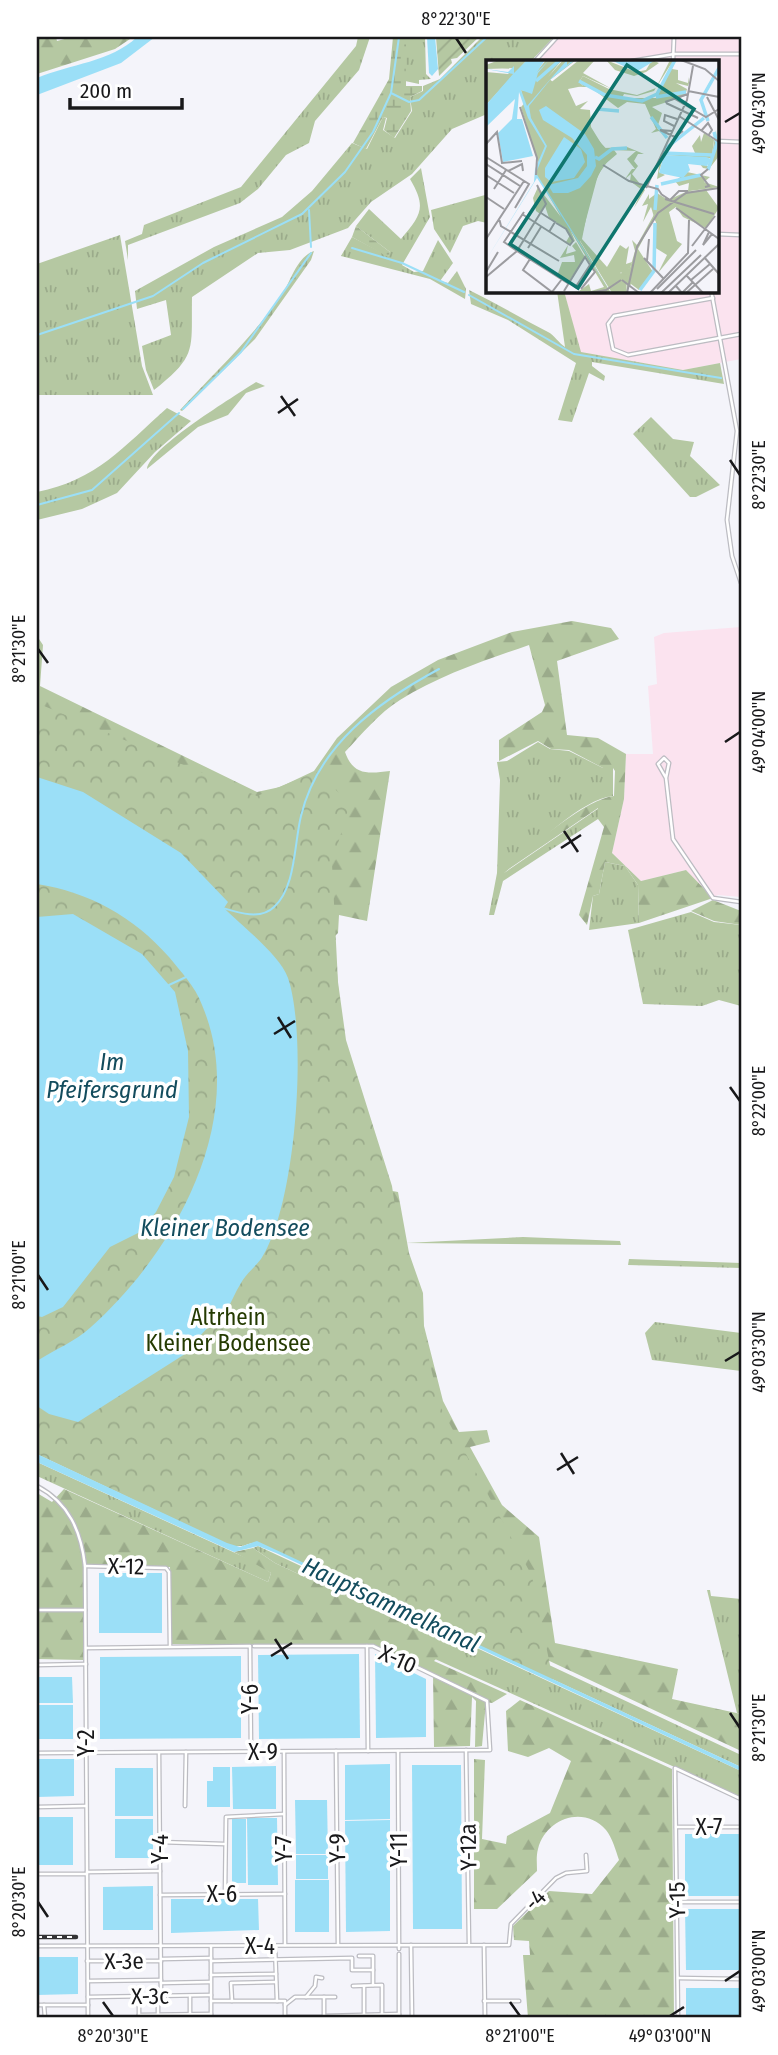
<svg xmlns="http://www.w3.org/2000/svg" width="778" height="2055" font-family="'Fira Sans Condensed',sans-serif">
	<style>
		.commercial { fill: #fbe3ef }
		.grass { fill: url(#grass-tufts) }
		.forest { fill: url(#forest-firs) }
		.wetland { fill: url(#wetland-marsh) }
		.park { fill: url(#park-crowns) }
		.garden { fill: url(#garden-furrows) }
		.water { fill: #9bdff7 }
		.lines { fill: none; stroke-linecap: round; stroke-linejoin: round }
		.stream { stroke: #9bdff7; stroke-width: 2 }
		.street-casing { stroke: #bcbcc2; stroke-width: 5 }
		.street { stroke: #fff; stroke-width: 2.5 }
		.rail-casing { stroke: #343436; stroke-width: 4.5 }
		.rail { stroke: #fff; stroke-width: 2; stroke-dasharray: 5; stroke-linecap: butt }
		.ticks { fill: none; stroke: #18181a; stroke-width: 2.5 }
		.labels { text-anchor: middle; stroke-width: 7; stroke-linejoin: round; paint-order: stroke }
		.park-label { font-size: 23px; fill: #253b02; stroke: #fff }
		.street-label { font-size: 23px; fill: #18181a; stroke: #fff }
		.water-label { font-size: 24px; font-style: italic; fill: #134c5d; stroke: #fff }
		.inset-river { fill: none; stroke: #9bdff7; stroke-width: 3.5 }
		.inset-road { fill: none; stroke: #9c9ca0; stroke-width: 2 }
		.view { fill: #0f766e; fill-opacity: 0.15; stroke: #0f766e; stroke-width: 3.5 }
		.inset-edge { fill: none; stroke: #18181a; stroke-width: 3.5 }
		.neatline { fill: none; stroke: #18181a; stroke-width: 2.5 }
		.ticks-label { font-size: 18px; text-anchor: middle; fill: #18181a }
	</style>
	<defs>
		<pattern id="grass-tufts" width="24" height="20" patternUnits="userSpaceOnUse" patternTransform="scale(1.75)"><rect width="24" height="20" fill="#b5c8a2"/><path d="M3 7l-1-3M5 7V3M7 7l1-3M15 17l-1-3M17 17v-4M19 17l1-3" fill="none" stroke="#9bab8b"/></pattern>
		<pattern id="forest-firs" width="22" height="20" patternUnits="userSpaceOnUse" patternTransform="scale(1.75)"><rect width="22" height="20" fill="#b5c8a2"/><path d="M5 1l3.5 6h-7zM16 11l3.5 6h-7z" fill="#9bab8b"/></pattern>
		<pattern id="wetland-marsh" width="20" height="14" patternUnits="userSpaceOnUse" patternTransform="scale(1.75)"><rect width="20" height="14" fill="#b5c8a2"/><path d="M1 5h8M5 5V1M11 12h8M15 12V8" fill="none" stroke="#9bab8b"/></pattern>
		<pattern id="park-crowns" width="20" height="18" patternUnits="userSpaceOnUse" patternTransform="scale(1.75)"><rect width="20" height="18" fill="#b5c8a2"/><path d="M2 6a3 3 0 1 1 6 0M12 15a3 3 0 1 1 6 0" fill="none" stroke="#9bab8b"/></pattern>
		<pattern id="garden-furrows" width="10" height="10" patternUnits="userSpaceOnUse" patternTransform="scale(1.75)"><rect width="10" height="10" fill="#b5c8a2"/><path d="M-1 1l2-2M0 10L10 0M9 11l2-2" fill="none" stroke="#9bab8b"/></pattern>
	</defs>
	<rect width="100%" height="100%" fill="#f4f4fa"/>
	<g class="commercial">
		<polygon points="559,37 741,37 741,359 683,370 580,352 564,291 717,290 717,61 538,61"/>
		<polygon points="741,627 741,897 718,895 713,898 686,870 641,881 612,853 624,799 626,754 653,754 648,686 657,684 654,637 664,633"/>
	</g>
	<g class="grass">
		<polygon points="358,37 370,37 359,70 315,121 309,143 286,155 258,189 240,203 128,245 128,260 125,241 142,234 144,225 241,187 356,46"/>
		<polygon points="406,37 425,37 426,74 431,79 419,80 419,84 405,81"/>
		<path d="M482 37H554L531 61H488L487 114 452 129 412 174 371 202 348 228 290 250 258 253 192 297C191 350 198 355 154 390L146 370 142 346 171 335 166 300 137 309 135 291 214 247 282 217 312 191 352 143 367 149 383 117 386 118 383 130 395 138 412 111 410 97 423 91V86L440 79Z"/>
		<path d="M421 168 430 217 402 265 414 272 423 271 438 240 453 263 440 281 448 283 457 271 466 289 465 299 430 279 341 256 352 237 388 256 390 252 356 226 369 209 401 239C421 215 427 208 410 179Z"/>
		<polygon points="485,195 487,223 478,221 463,226 450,253 434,229 431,210"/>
		<polygon points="120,235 142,366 153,395 37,395 37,264"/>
		<path d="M469 290C496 303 522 319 548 332 554 335 559 343 565 347L557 291H564L581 352 683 370 720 363 724 384 592 362V366L605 376 604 381 589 373 572 422 558 420 576 363 508 320 471 304Z"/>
		<path d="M256 382 265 386 246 393 228 415 198 427 147 469C150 447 235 396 256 382Z"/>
		<path d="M167 408 191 421 155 452 117 493 82 509 37 520V492C97 480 123 447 167 408Z"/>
		<polygon points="651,417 673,439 694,442 690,456 720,485 696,497 690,497 633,434"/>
		<path d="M538 742 550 749 569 751 603 768H613V796C580 799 530 851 504 873L599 808 598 819 503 881 494 915H489L497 873 500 780 497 762 507 761Z"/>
		<polygon points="605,862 625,866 638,885 639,923 589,930 593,896 599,894"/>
		<polygon points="691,912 714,922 741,925 741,1006 719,1000 702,1006 643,1004 628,930"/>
		<polygon points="523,1237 620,1241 621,1245 406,1243"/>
		<polygon points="629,1259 741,1263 741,1268 628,1265"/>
		<polygon points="655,1322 741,1333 741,1371 652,1360 645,1333"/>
		<polygon points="37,1462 257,1563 271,1573 268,1582 37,1476"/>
		<polygon points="259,1529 741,1755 741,1767 273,1549 263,1538 243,1546 237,1540"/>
		<polygon points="258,1546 741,1771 741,1797 435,1659 449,1645 275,1563 253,1548"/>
		<polygon points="707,1590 710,1590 711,1596 741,1599 741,1714 737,1713"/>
	</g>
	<g class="forest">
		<polygon points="37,37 56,37 57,41 72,37 133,37 115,49 37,74"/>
		<path d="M572 621 611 628 619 639 557 661 567 735 598 738 626 754 624 799 612 853 641 881 686 870 713 898 639 923 638 885 625 866 605 862 599 894 593 896 587 925 579 915 604 827 598 819V808L503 873 504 868C528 849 587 798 614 796L615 771 613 768H603L569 750 551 749 538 741 499 761V740L542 712 545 705 529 645C486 660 440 675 400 700 379 713 362 734 345 752 353 775 367 774 390 771L367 921 339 915 338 933 334 937 341 1022 376 1188 398 1192 409 1253 423 1293 424 1326 443 1401 459 1432 487 1430 490 1442 470 1447 502 1505 539 1537 555 1643 678 1669 672 1699 741 1714V1751L281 1535 238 1541 243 1546H236L37 1454V636L43 645 40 686 257 792 280 787 314 771 337 738 391 687 438 660 512 632Z"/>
		<polygon points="713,900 741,911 741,925 714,921 691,911"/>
		<polygon points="64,1489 268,1582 271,1573 234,1552 253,1548 275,1563 450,1645 434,1661 507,1694 492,1703 486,1702 482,1746 475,1747 476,1701 472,1697 470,1746 434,1747 433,1673 373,1644 172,1644 170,1567 84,1566 83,1660 37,1659 37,1493 52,1502"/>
		<path d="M520 1700 672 1769 674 2018H528L523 1955H530L529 1941 514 1940 513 1926 549 1891 592 1894 619 1860C616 1851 612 1837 606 1830 584 1805 546 1818 538 1849 536 1856 537 1864 537 1871L497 1909H474V1759L485 1760 482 1839 506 1844 507 1836 550 1813 571 1761 549 1748 528 1757 508 1751 506 1711Z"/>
	</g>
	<g class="wetland">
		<polygon points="393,37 406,37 406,86 422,86 422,91 410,97 411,111 394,138 384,130 387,118 383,117 366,149 353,143 389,79"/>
		<polygon points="356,226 390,252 388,257 352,237"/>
		<path d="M314 251 311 260 255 339 182 411 180 410C214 373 252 338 281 296 290 284 296 257 314 251Z"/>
	</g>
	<polygon class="park" points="37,703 257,796 316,772 350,803 332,864 338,982 346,1040 392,1186 401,1247 420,1291 421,1326 440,1406 532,1576 553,1680 257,1542 233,1547 37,1454"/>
	<polygon class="garden" points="436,37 479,37 457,58 451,59 452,63 439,76"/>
	<g class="water">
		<path d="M137 37H155L121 63 37 95V78C70 64 111 62 137 37Z"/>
		<polygon points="427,37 435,37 438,69 432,76 429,73"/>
		<path d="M37 777 83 792 181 853 228 902 224 908C242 926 280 955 288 978 308 1037 296 1207 261 1259 255 1267 246 1274 241 1283 235 1292 232 1302 226 1311 217 1324 199 1329 196 1347L78 1422 49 1414 37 1406V1361C54 1350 76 1341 91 1327 175 1252 250 1118 202 1005 195 986 181 972 169 957 134 917 89 892 37 884Z"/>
		<polygon points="73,914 142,954 175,992 188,1051 189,1117 174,1177 156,1212 140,1232 110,1247 63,1307 42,1317 37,1316 37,917"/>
		<polygon points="37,1454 227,1543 240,1547 257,1541 741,1767 741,1771 276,1553 258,1546 234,1552 37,1462"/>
		<rect x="99" y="1573" width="63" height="60"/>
		<polygon points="359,1654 360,1738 259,1739 258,1655"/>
		<polygon points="375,1654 426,1679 426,1737 376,1738"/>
		<polygon points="241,1656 241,1738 100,1739 100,1657"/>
		<polygon points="37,1677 72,1677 73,1703 37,1703"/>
		<rect x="37" y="1705" width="36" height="34"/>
		<polygon points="37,1759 74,1759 74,1796 37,1797"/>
		<polygon points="390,1764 390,1819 345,1820 345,1765"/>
		<polygon points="461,1765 462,1929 413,1929 412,1765"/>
		<polygon points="276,1766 276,1809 233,1809 232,1767"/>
		<polygon points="213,1767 230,1767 230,1807 207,1807 207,1781 213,1781"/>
		<rect x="115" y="1768" width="38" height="48"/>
		<polygon points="295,1800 327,1800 328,1854 296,1854"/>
		<rect x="37" y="1817" width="36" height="48"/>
		<polygon points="247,1818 277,1818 278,1885 248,1885"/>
		<rect x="115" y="1819" width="38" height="39"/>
		<rect x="232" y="1819" width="14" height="64"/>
		<polygon points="390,1820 390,1931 346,1932 345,1821"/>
		<rect x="685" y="1834" width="56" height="62"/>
		<rect x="296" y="1855" width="32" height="24"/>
		<rect x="295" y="1880" width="34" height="52"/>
		<polygon points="153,1886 153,1930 103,1930 103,1887"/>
		<polygon points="171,1899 258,1899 259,1930 171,1933"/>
		<polygon points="685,1909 741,1909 741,1970 686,1970"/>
		<polygon points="37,1957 78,1957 78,1994 37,1995"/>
		<rect x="686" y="1988" width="55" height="30"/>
	</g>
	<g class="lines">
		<g class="stream">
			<polyline points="391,93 409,102 419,100 487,37"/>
			<polyline points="309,210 311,247"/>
			<polyline points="352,248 402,263 464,292"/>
			<polyline points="469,295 574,354 721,378"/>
			<polyline points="37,335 153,296 203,263 302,214 345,172 373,132 391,93 399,37"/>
			<polyline points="183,409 241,352 311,253"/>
			<polyline points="37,505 92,490 179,413"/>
			<path d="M223 908C239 913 261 920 274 907 296 887 294 844 301 816 318 745 378 702 439 669"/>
			<polyline points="169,985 186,977"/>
		</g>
		<g class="street-casing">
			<g id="street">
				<polyline points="535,61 557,37"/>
				<polyline points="632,61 674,54 741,54"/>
				<polyline points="673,61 674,37"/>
				<polyline points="717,141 741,142"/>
				<polyline points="717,234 741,235"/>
				<polyline points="711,290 737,431 727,520 732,556 741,583"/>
				<polyline points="713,298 614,316 608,324 613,349 628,355 741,334"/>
				<polyline points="666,778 658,764 664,758 669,763 666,778 673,839 713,898 741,902"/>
				<path d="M37 1486C69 1503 81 1531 85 1566L88 2018"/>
				<polyline points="85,1566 166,1568 169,1572 170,1646"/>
				<polyline points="37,1610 85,1610"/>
				<polyline points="367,1646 368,1751"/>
				<polyline points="86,1648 250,1646 251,1752"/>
				<polyline points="37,1665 86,1664"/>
				<polyline points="466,1750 469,1943"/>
				<polyline points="336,1751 338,1944"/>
				<polyline points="398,1751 399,1949"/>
				<polyline points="284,1752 285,1945"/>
				<polyline points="37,1753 490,1750 487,1701 373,1646 254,1646"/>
				<polyline points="159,1753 161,1996"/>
				<polyline points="185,1806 186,1752"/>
				<polyline points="37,1807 86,1806"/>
				<polyline points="676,1827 741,1827"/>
				<polyline points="160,1842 224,1844"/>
				<polyline points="87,1872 160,1871"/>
				<polyline points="37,1874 86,1874"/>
				<polyline points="160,1895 285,1894"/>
				<polyline points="225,1895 226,1817 284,1814"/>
				<polyline points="677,1902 741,1902"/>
				<polyline points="411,1945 412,2018"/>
				<polyline points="484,1945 485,2018"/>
				<polyline points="37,1946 509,1945 511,1924 556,1878 566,1873 587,1871 586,1855"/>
				<polyline points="211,1946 211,2018"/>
				<polyline points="275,1946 277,2001"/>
				<polyline points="399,1954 399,2018"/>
				<polyline points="359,1956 373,1956 373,1985"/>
				<polyline points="162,1959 211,1958"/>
				<polyline points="87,1961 161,1961"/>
				<polyline points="211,1961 352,1958 352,1970 373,1970"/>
				<polyline points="211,1975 276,1974"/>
				<polyline points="678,1978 741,1979"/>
				<polyline points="88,1981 161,1980"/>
				<polyline points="161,1983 210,1982"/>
				<polyline points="353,1986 382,1985 382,2014"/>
				<polyline points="364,1986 364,2014"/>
				<polyline points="139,1996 139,2018"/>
				<polyline points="88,1997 211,1995"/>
				<polyline points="158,1997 158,2018"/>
				<polyline points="190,1997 190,2014"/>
				<polyline points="306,1997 315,1986 316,1977 322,1978"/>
				<polyline points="324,1997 324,2015"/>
				<polyline points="211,2001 285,2001 285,2018"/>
				<polyline points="232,2001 231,1983 276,1982"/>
				<polyline points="484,2001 519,2001"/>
				<polyline points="37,2005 88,2005"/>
				<polyline points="44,2005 45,2018"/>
				<polyline points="285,2005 295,1997 335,1997"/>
				<polyline points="139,2015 211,2014"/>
				<polyline points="324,2016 399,2014"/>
				<polyline points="285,2017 324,2017"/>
				<polyline points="678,2018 675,1768 741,1799"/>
			</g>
		</g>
		<use href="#street" class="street"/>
		<g class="rail-casing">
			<polyline id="rail" points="37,1937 76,1937"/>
		</g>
		<use href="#rail" class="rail"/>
	</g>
	<path class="ticks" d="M456 38 466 53M725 122 740 113M281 396 295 416M278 413 298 399M730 460 740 475M38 649 48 663M725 742 740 732M564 831 578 852M561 848 581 835M278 1017 291 1038M274 1034 295 1021M730 1087 740 1101M38 1275 48 1290M725 1361 740 1352M561 1453 574 1474M557 1470 578 1457M275 1639 288 1659M271 1656 292 1643M730 1713 740 1728M38 1902 48 1917M725 1981 740 1971M103 2002 113 2016M510 2002 520 2016M670 2016 684 2007"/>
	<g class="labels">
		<g class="park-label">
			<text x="228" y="1325">Altrhein<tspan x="228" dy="26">Kleiner Bodensee</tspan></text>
		</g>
		<g class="street-label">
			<text transform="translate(126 1566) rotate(1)" y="8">X-12</text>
			<text transform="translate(398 1659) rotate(24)" y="8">X-10</text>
			<text transform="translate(250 1699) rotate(-90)" y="8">Y-6</text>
			<text transform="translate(86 1743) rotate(-90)" y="8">Y-2</text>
			<text x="263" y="1760">X-9</text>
			<text x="709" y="1835">X-7</text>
			<text transform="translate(468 1847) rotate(-91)" y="8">Y-12a</text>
			<text transform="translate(337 1848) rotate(-91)" y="8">Y-9</text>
			<text transform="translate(160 1849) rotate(-90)" y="8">Y-4</text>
			<text transform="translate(284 1849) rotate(-90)" y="8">Y-7</text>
			<text transform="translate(399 1850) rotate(-90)" y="8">Y-11</text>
			<text x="222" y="1902">X-6</text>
			<text transform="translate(535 1900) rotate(-46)" y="8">-4</text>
			<text transform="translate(677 1900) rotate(-91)" y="8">Y-15</text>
			<text x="260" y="1954">X-4</text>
			<text transform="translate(124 1961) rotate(-1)" y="8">X-3e</text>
			<text transform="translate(150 1996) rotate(-1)" y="8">X-3c</text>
		</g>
		<g class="water-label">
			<text x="112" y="1070">Im<tspan x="112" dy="28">Pfeifersgrund</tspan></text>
			<text x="225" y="1236">Kleiner Bodensee</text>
			<text transform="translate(391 1605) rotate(25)" y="8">Hauptsammelkanal</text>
		</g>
	</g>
	<g transform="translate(486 60)">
		<rect width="233" height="233" fill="#f4f4fa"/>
		<path d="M184 0H190L186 9 192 10V20L202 23 203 17V23L202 26 190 23 201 29 199 36 166 47 176 53 171 68 182 79 173 71 165 73 170 69 159 44 141 42 132 48 104 27H90L97 26 93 22 97 16 123 29 151 35 170 28ZM185 4 170 38H136L138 34 151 36 168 31ZM218 73 228 80 226 95 209 93 206 86 214 75 215 82ZM233 127 220 130 233 148 220 168 197 157 190 147 183 152 191 181 196 184 172 213 181 195 168 187 170 162 168 159 152 189 167 212 153 230 145 224 140 233 141 224 133 220V219L141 215H135L136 209 144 208 149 191 146 180 151 185 175 142 184 143 201 132ZM74 153H77L125 233 93 231 103 224 105 231 118 227Z" fill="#b5c8a2" fill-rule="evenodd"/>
		<path d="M13 0H41L0 45V12L22 14 28 8 0 9V5ZM60 0H76L62 17 77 0H90L65 19 58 28 93 0H109L97 13 126 29 97 16 93 22 97 26 82 29 90 46 102 41 94 49 104 50 105 67 118 88 141 87 158 94H152L148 101 152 106 146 114 159 130 148 148 156 130 144 121 145 114 139 119 146 109H135H149L141 99 150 91 128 90 131 94 117 106 106 129 96 179 121 207 134 185 140 189 143 186 140 204 146 202 144 208 134 213 141 215 140 233H126L77 153 89 181 84 184 80 182 84 175 80 169 63 158 59 146 54 154 50 151 47 138 52 127 75 157 51 115 53 105 35 30 45 32 40 29 45 21 38 27ZM120 0 150 12 160 10 166 0 173 3 160 12 148 16 129 10ZM230 70 233 96 223 109 217 108 214 104 222 106 224 98 178 95 173 112 179 115 171 119 175 93 226 95ZM201 112 224 117 218 122 233 127 204 131 168 157 165 147 157 162 162 144 156 146 163 134V139L171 133 182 140 202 131 203 123 193 126 189 121ZM90 182 99 197 82 223 71 216 76 202H89L88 195 74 198 82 185 80 194 90 191 86 186Z" fill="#b5c8a2"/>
		<path d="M62 18 83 35 94 60 126 95 112 115 94 182 50 115 52 102 35 47Z" fill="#b5c8a2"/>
		<path d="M41 0H59L51 12 63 0 52 13 46 34 35 30 41 46 81 0V5L87 0H89L64 20 43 46 45 58 61 86 50 113 125 233 51 118 0 200 48 122 49 109 59 86 42 58 33 32 31 59H36L47 96 17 102 12 73 26 59 29 39 0 67V45L27 14 0 9 22 12 28 6V13ZM125 0H166L168 1 150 12ZM60 46 99 74 108 89 110 106 105 116 94 128 82 133H67L62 125 92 118 101 106V95L86 78 57 60 53 50ZM78 77 95 89 99 102 88 118 65 122 59 117V108ZM178 95 220 97 225 99 221 106 202 104 204 110 197 118 173 113Z" fill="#9bdff7"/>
		<path class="inset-river" d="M50 21 74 0M93 21 119 35 156 41 171 34 189 0M170 37 200 32M111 49 133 51M165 57 181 78M222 61 215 40 233 8M179 89 218 58M176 93 226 95M109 97 113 99 126 89 141 88M222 110 231 83 228 72M175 124 215 115M169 150 171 125M154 230 168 211 169 163"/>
		<path class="inset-road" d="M195 0 219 9 233 21M202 31 233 37M221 37 233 60M189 39 220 57 233 49M179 42 202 34M180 43 212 58M34 47 51 98 50 115M193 56 233 82M188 66 178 61 179 55 191 59M186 71 174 70 189 77 197 71M215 71 222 63 226 70 222 76M0 84 11 72 16 103 36 101M0 97 43 124 29 148M0 104 34 126M117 105 143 121 172 129 176 135M22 111 36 104 37 111M0 115 28 133M51 125 60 144 31 191 83 224M219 127 223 126 215 115 222 109M160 128 201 40 207 6M8 129 20 110M175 134 184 140 193 131H202M0 137 18 149M179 139 228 154M190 148 233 179M55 153 69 162 63 172M36 154 84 185 87 181 80 169 70 163M13 158 15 166 73 201M223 172 217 185 226 174M0 179 38 121M206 186 229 156M42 188 55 167M218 197 233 214M158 198 177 218M44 199 37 210 66 232 76 219M161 201 163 179M0 212 12 192M200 215 217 233M0 217 31 191 18 182 38 152M136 220 153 233M205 220 224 204M190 226 196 233 207 222M89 228 104 205 109 212 95 229M171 229 210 190M78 231 99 197 104 205M102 233 120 230 135 220M141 233 151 187 172 153 200 133 233 128M164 233 202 193 203 160M175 233 215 195M182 233 233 184M200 233 227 209"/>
		<path class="view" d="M141 5 208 49 92 228 24 184Z"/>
		<rect width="233" height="233" class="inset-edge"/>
	</g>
	<rect width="778" height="2055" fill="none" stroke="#ffffff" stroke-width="77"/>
	<path d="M70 98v10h112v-10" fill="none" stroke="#18181a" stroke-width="3.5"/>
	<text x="80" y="98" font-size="21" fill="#18181a" stroke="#ffffff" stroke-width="5" paint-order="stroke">200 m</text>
	<rect x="38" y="38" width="702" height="1978" class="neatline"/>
	<g class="ticks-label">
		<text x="456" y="25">8°22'30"E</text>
		<text transform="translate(759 113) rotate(-90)" y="6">49°04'30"N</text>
		<text transform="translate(759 475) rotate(-90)" y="6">8°22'30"E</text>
		<text transform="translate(19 649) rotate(-90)" y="6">8°21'30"E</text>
		<text transform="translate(759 732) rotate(-90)" y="6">49°04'00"N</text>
		<text transform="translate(759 1101) rotate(-90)" y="6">8°22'00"E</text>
		<text transform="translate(19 1275) rotate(-90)" y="6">8°21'00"E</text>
		<text transform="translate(759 1352) rotate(-90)" y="6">49°03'30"N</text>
		<text transform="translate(759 1728) rotate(-90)" y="6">8°21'30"E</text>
		<text transform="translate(19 1902) rotate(-90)" y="6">8°20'30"E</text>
		<text transform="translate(759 1971) rotate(-90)" y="6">49°03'00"N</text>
		<text x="113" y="2042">8°20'30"E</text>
		<text x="520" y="2042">8°21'00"E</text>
		<text x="670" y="2042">49°03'00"N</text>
	</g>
</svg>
